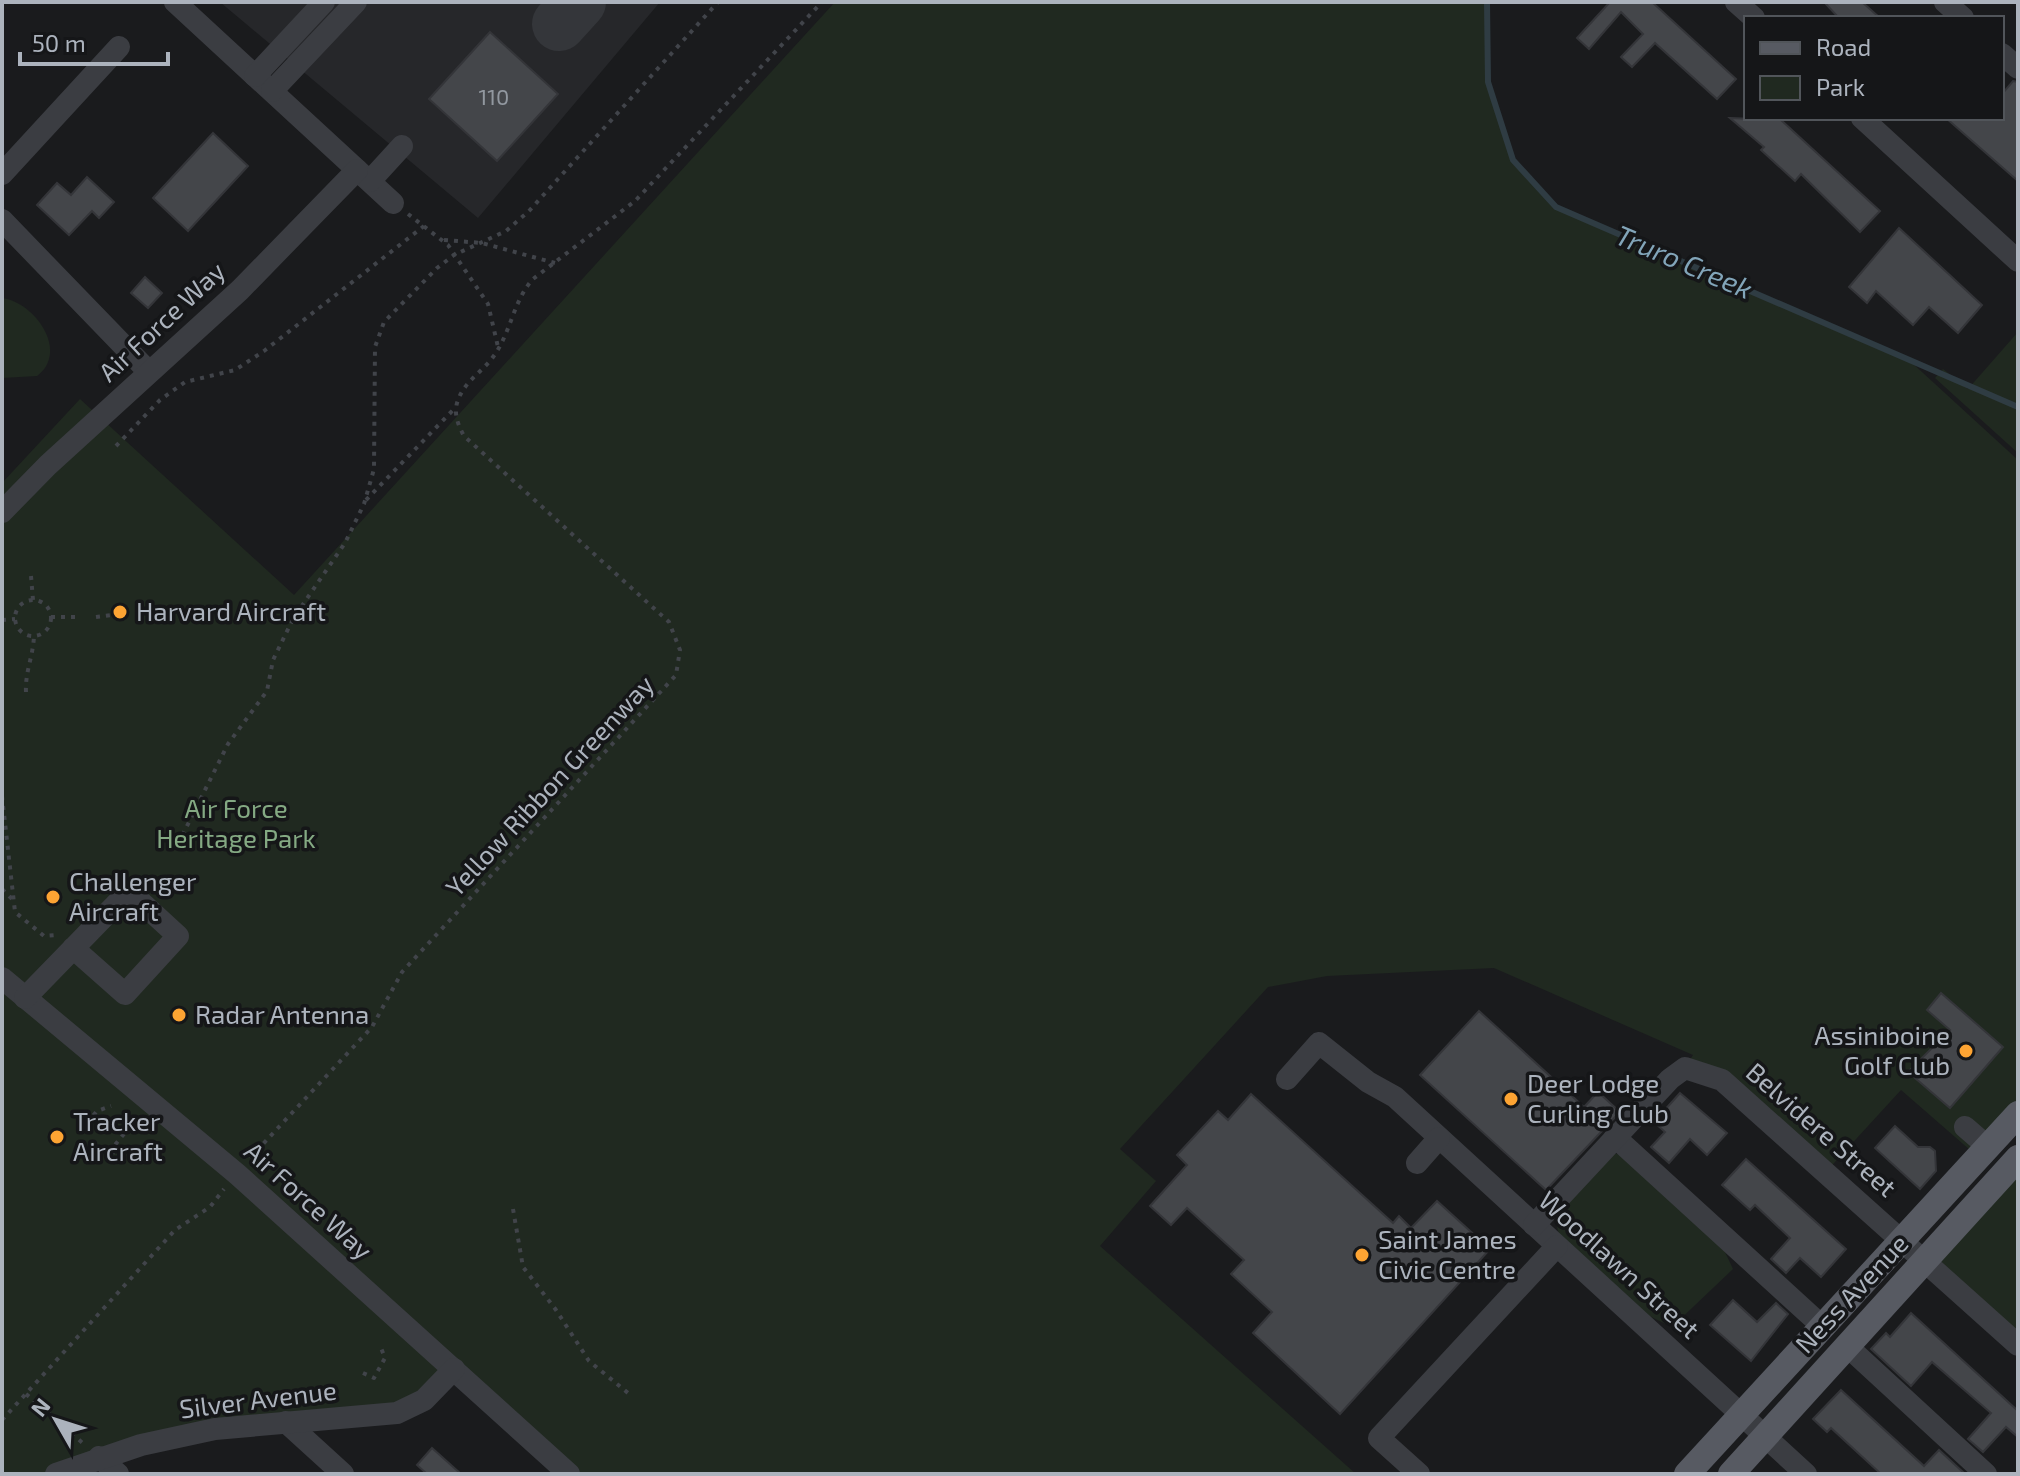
<svg xmlns="http://www.w3.org/2000/svg" width="2020" height="1476" font-family="'Exo 2',sans-serif">
	<style>
		.built { fill: #26272a }
		.green { fill: #202920 }
		.lines { fill: none; stroke-linecap: round; stroke-linejoin: round }
		.stream { stroke: #2f3c43; stroke-width: 6 }
		.taxiway { stroke: #34363a; stroke-width: 54 }
		.building { fill: #44464a; stroke: #343539; stroke-width: 2 }
		.path { stroke: #41444a; stroke-width: 4; stroke-dasharray: 4 6; stroke-linecap: butt }
		.minor { stroke: #3b3d42; stroke-width: 22 }
		.major { stroke: #575a62; stroke-width: 26 }
		.poi-dot { fill: #fda433; stroke: #151618; stroke-width: 3 }
		.labels { text-anchor: middle; stroke-width: 7; stroke-linejoin: round; paint-order: stroke }
		.number-label { font-size: 22px; fill: #9298a0 }
		.street-label { font-size: 26px; fill: #acb3bd; stroke: #151618 }
		.poi-label { font-size: 26px; fill: #acb3bd; stroke: #151618; text-anchor: start }
		.park-label { font-size: 26px; fill: #84a983; stroke: #151618 }
		.water-label { font-size: 28px; font-style: italic; fill: #82a5b9; stroke: #151618 }
	</style>
	<rect width="100%" height="100%" fill="#1a1b1d"/>
	<polygon class="built" points="220,2 660,2 478,218"/>
	<g class="green">
		<polygon points="835,2 1487,2 1488,82 1513,160 1556,207 1910,361 2018,460 2018,1114 1978,1157 1901,1090 1824,1174 1722,1080 1685,1068 1693,1055 1494,968 1327,976 1268,987 1120,1149 1156,1181 1100,1246 1356,1474 569,1474 454,1369 424,1400 286,1422 56,1474 2,1474 2,483 80,399 294,595"/>
		<path d="M2 298C34 302 70 351 37 376L2 378Z"/>
		<polygon points="2018,332 2018,453 1935,378 1943,369 1968,389"/>
		<polygon points="1613,1153 1626,1156 1724,1250 1733,1269 1672,1327 1645,1314 1559,1234 1554,1216"/>
		<polygon points="2018,1158 2018,1345 1925,1261"/>
	</g>
	<g class="lines">
		<polyline class="stream" points="1487,2 1488,82 1513,160 1556,207 2018,407"/>
		<polyline class="taxiway" points="559,24 579,2"/>
	</g>
	<g class="building">
		<polygon points="1610,2 1652,2 1736,79 1717,99 1655,43 1632,67 1621,57 1643,34 1621,12 1589,49 1577,38"/>
		<polygon points="1824,2 1862,2 1880,18 1839,18"/>
		<polygon points="490,32 558,94 497,161 429,99"/>
		<polygon points="2013,81 2018,82 2018,181 1946,118 2002,118 2002,94"/>
		<polygon points="1730,118 1781,120 1880,211 1860,232 1801,174 1795,181 1761,150 1764,147"/>
		<polygon points="213,133 248,166 188,231 153,198"/>
		<polygon points="87,177 114,202 99,218 92,211 69,235 37,205 57,183 71,195"/>
		<polygon points="1899,228 1982,305 1958,333 1929,307 1913,325 1876,291 1867,303 1849,287"/>
		<polygon points="145,277 162,293 148,308 131,293"/>
		<polygon points="1941,993 2003,1047 1950,1108 1908,1072 1950,1030 1927,1010"/>
		<polygon points="1479,1011 1584,1107 1598,1092 1620,1112 1546,1190 1420,1075"/>
		<polygon points="1680,1093 1727,1133 1707,1155 1690,1139 1669,1163 1651,1147 1665,1132 1654,1122"/>
		<polygon points="1251,1094 1393,1223 1399,1216 1411,1228 1437,1201 1490,1249 1340,1414 1253,1333 1272,1312 1231,1274 1244,1260 1187,1208 1171,1225 1150,1206 1187,1165 1177,1155 1218,1111 1228,1120"/>
		<polygon points="1895,1126 1918,1147 1930,1147 1935,1151 1936,1171 1920,1189 1875,1148"/>
		<polygon points="1746,1159 1846,1249 1821,1277 1800,1258 1786,1273 1771,1259 1790,1238 1755,1205 1750,1210 1722,1185"/>
		<polygon points="1733,1300 1757,1322 1776,1303 1788,1314 1751,1361 1710,1325"/>
		<polygon points="1911,1313 2018,1411 2018,1437 2006,1427 1983,1452 1968,1439 1991,1413 1932,1362 1911,1386 1871,1349 1886,1333 1890,1337"/>
		<polygon points="1841,1390 1924,1466 1939,1450 1965,1474 1881,1474 1831,1428 1827,1432 1813,1419"/>
		<polygon points="432,1448 461,1474 427,1474 417,1465"/>
	</g>
	<g class="lines">
		<g class="path">
			<polyline points="408,214 448,245 488,304 498,347"/>
			<polyline points="444,240 482,243 555,263"/>
			<polyline points="116,446 160,400 185,382 235,370 264,351 424,226"/>
			<polyline points="366,500 454,409"/>
			<polyline points="31,576 33,600"/>
			<circle cx="33" cy="618" r="18"/>
			<polyline points="51,617 76,617"/>
			<polyline points="96,617 111,615"/>
			<polyline points="2,620 15,619"/>
			<path d="M26 692C25 672 33 657 34 636"/>
			<polyline points="2,796 15,912 44,936 56,935"/>
			<polyline points="178,844 228,744 267,691 273,660 293,619 345,543 364,504 374,469 375,347 384,322 437,268 454,255 506,231 529,211 718,2"/>
			<polyline points="2,889 12,899"/>
			<polyline points="87,1123 97,1111 111,1106"/>
			<polyline points="113,1154 114,1146 132,1124"/>
			<path d="M250 1158 372 1027 402 972 676 675 680 650 669 622 464 436C458 425 453 413 458 400 465 381 482 372 493 357 511 333 513 301 533 279L635 201 822 2"/>
			<polyline points="513,1209 523,1267 556,1310 589,1361 628,1393"/>
			<polyline points="363,1373 374,1378 385,1358 381,1348"/>
			<polyline points="26,1394 85,1445"/>
			<polyline points="2,1420 175,1230 210,1207 224,1189"/>
		</g>
		<g class="minor">
			<polyline points="175,2 393,203"/>
			<polyline points="1736,2 1754,18"/>
			<polyline points="1945,2 1963,18"/>
			<polyline points="2002,54 2018,68"/>
			<polyline points="255,76 324,2"/>
			<polyline points="272,91 356,2"/>
			<polyline points="1862,118 2018,261"/>
			<polyline points="2,174 119,47"/>
			<polyline points="370,181 402,146"/>
			<polyline points="2,220 149,372"/>
			<polyline points="2,512 48,465 240,290 357,170"/>
			<polyline points="2,978 237,1174 569,1474"/>
			<polyline points="25,998 129,891 178,936 125,994 73,948"/>
			<polyline points="1287,1079 1319,1043 1368,1082 1395,1097 1806,1474"/>
			<polyline points="1965,1127 1988,1147"/>
			<polyline points="1615,1137 1822,1326"/>
			<polyline points="1417,1163 1439,1138"/>
			<polyline points="1534,1225 1670,1079 1685,1068 1722,1080 2018,1345"/>
			<polyline points="1847,1346 1986,1474"/>
			<polyline points="286,1422 343,1474"/>
			<polyline points="99,1457 118,1474"/>
			<polyline points="56,1474 141,1445 215,1429 397,1413 424,1400 454,1369"/>
			<polyline points="1419,1474 1379,1438 1557,1246"/>
		</g>
		<g class="major">
			<polyline points="1687,1474 2018,1114"/>
			<polyline points="1731,1474 2018,1158"/>
		</g>
	</g>
	<g class="poi-dot">
		<circle cx="120" cy="612" r="8"/>
		<circle cx="53" cy="897" r="8"/>
		<circle cx="179" cy="1015" r="8"/>
		<circle cx="1966" cy="1051" r="8"/>
		<circle cx="1511" cy="1099" r="8"/>
		<circle cx="57" cy="1137" r="8"/>
		<circle cx="1362" cy="1255" r="8"/>
	</g>
	<g class="labels">
		<g class="number-label">
			<text x="494" y="105">110</text>
		</g>
		<g class="street-label">
			<text transform="translate(162 322) rotate(-43)" y="9">Air Force Way</text>
			<text transform="translate(550 786) rotate(-47)" y="9">Yellow Ribbon Greenway</text>
			<text transform="translate(1821 1130) rotate(41)" y="9">Belvidere Street</text>
			<text transform="translate(308 1201) rotate(42)" y="9">Air Force Way</text>
			<text transform="translate(1619 1265) rotate(42)" y="9">Woodlawn Street</text>
			<text transform="translate(1852 1294) rotate(-47)" y="9">Ness Avenue</text>
			<text transform="translate(258 1400) rotate(-7)" y="9">Silver Avenue</text>
		</g>
		<g class="poi-label">
			<text x="136" y="621">Harvard Aircraft</text>
			<text x="69" y="891">Challenger<tspan x="69" dy="30">Aircraft</tspan></text>
			<text x="195" y="1024">Radar Antenna</text>
			<text x="1950" y="1045" text-anchor="end">Assiniboine<tspan x="1950" dy="30">Golf Club</tspan></text>
			<text x="1527" y="1093">Deer Lodge<tspan x="1527" dy="30">Curling Club</tspan></text>
			<text x="73" y="1131">Tracker<tspan x="73" dy="30">Aircraft</tspan></text>
			<text x="1378" y="1249">Saint James<tspan x="1378" dy="30">Civic Centre</tspan></text>
		</g>
		<g class="park-label">
			<text x="236" y="818">Air Force<tspan x="236" dy="30">Heritage Park</tspan></text>
		</g>
		<g class="water-label">
			<text transform="translate(1684 262) rotate(23)" y="10">Truro Creek</text>
		</g>
	</g>
	<rect width="2020" height="1476" fill="none" stroke="#acb3bd" stroke-width="8"/>
	<rect x="1744" y="16" width="260" height="104" fill="#151618" stroke="#51555a" stroke-width="2"/>
	<rect x="1760" y="42" width="40" height="12" fill="#575a62" stroke="#51555a" stroke-width="2"/>
	<text x="1816" y="56" font-size="24" fill="#acb3bd">Road</text>
	<rect x="1760" y="76" width="40" height="24" fill="#202920" stroke="#51555a" stroke-width="2"/>
	<text x="1816" y="96" font-size="24" fill="#acb3bd">Park</text>
	<g transform="translate(56 1420) rotate(309)" stroke="#151618" stroke-width="6" paint-order="stroke">
	<path d="M0-6L14 30L0 20L-14 30Z" fill="#acb3bd"/>
	<text y="-12" font-size="22" font-weight="bold" text-anchor="middle" fill="#acb3bd">N</text>
	</g>
	<path d="M20 52v12h148v-12" fill="none" stroke="#acb3bd" stroke-width="4"/>
	<text x="32" y="52" font-size="24" fill="#acb3bd" stroke="#151618" stroke-width="6" paint-order="stroke">50 m</text>
</svg>
